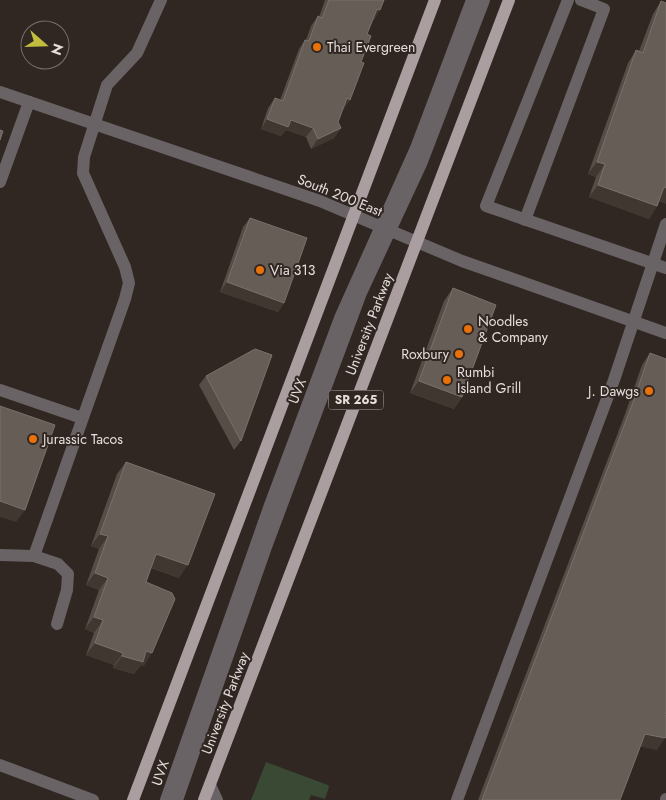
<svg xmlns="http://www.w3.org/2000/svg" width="666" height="800" font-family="Jost,sans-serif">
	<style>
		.green { fill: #394933 }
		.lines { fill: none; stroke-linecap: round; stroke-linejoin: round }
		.minor { stroke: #696365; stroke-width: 12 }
		.major { stroke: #aa9ea1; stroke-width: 12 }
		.wall { fill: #564d46 }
		.shaded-wall { fill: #403731 }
		.building { fill: #655d56; stroke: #79716b }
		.food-dot { fill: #e8710a; stroke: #302622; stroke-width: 2 }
		.labels { text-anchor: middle; stroke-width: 4; stroke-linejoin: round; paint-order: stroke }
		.shield { fill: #302622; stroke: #afa7a4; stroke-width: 1 }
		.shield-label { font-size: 12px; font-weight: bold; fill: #e5dedb }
		.poi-label { font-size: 14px; fill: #e5dedb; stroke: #302622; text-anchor: start }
		.street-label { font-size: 14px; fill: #e5dedb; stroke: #302622 }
	</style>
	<rect width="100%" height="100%" fill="#302622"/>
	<polygon class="green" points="266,762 328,785 329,787 325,799 311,795 309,800 251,800"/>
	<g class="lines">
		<g class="minor">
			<polyline points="568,0 486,206 666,268"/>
			<polyline points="0,92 320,201 462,261 666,333"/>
			<polyline points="0,182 29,102"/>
			<polyline points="525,220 604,9 581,0"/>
			<polyline points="0,390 82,418"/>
			<polyline points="0,555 34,556 125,299 129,283 125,267 83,173 84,157 107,85 137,53 161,0"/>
			<polyline points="34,556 58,564 68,574 67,590 57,624"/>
			<polyline points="0,765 93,800"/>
			<polyline points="210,785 217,800"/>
			<polyline points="166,800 270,505 340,318 416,148 472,0"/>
			<polyline points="177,800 266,547 361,293 421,164 484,0"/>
			<polyline points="457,800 614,380 666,224"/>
			<polyline points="666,800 666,799"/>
		</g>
		<g class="major">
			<polyline points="133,800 435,0"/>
			<polyline points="204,800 509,0"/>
		</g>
	</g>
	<g class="wall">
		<polygon points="324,0 384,0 374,20 373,20 367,34 361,62 350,100 343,109 338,122 341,128 334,138 311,149 306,137 286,130 281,136 261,129 268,108 275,98 280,100 299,49 305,40 306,40 311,26 318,16 319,17 325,0"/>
		<polygon points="661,1 659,201 657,206 649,219 589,197 596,177 588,174 628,63 636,50 639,51 653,14"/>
		<polygon points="250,218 284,303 278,312 220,292 243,227"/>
		<polygon points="453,288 462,397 454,409 410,393 444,301"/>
		<polygon points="650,353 665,715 657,750 640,746 620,800 478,800 625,414 642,365"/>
		<polygon points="206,376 241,441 234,450 199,385"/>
		<polygon points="126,462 179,578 151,568 146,582 144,666 141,665 134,674 113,668 114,665 86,655 94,633 85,629 99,590 86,585 99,549 91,546 117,474"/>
	</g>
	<g class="shaded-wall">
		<polygon points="377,9 380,10 374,20 370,19"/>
		<polygon points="347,98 350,100 344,109 340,108"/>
		<polygon points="267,119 291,120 313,128 306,137 286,130 281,136 261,129"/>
		<polygon points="341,128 334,138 311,149 318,139"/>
		<polygon points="597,162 605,164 596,177 588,174"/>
		<polygon points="598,185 657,206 649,219 589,197"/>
		<polygon points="664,187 666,188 666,204 655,200"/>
		<polygon points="227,282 284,303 278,312 220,292"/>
		<polygon points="419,381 462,397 454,409 410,393"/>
		<polygon points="0,501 25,510 16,522 0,517"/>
		<polygon points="100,534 108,536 99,549 91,546"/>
		<polygon points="156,554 188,565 179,578 147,566"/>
		<polygon points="95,573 108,578 99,590 86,585"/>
		<polygon points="94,617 103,620 94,633 85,629"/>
		<polygon points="95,643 123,653 114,665 86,655"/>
		<polygon points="146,651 152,653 144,666 141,665 134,674 113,668 122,656"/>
		<polygon points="645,734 665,738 657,750 637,745"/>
	</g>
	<g class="building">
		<polygon points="329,0 384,0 380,10 377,9 367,34 371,36 361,62 364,63 350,100 347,98 338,122 341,128 318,139 313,128 291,120 288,127 267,119 275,98 283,101 305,40 309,41 318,16 322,18"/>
		<polygon points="661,1 666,3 666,188 664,187 657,206 598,185 605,164 597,162 636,50 643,53"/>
		<polygon points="0,130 3,131 0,140"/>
		<polygon points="250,218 307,238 284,303 227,282"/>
		<polygon points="453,288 496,305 462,397 419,381"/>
		<polygon points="255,349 272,355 241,441 206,376"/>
		<polygon points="650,353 666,359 666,712 665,715 666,716 666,737 665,738 645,734 620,800 482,800 633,402"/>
		<polygon points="0,406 55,425 25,510 0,501"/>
		<polygon points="126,462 215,494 188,565 156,554 146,582 172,593 175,599 152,653 146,651 143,662 122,656 123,653 95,643 103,620 94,617 108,578 95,573 108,536 100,534"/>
	</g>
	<g class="food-dot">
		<circle cx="317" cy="47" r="5"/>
		<circle cx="260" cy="270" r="5"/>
		<circle cx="468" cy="329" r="5"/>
		<circle cx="459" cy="354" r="5"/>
		<circle cx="447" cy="380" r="5"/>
		<circle cx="649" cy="391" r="5"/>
		<circle cx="33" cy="439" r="5"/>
	</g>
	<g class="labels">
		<rect class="shield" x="328.5" y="390.5" width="55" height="19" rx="4"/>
		<g class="shield-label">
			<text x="356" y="404">SR 265</text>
		</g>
		<g class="poi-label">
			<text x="327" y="52">Thai Evergreen</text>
			<text x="270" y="275">Via 313</text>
			<text x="478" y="326">Noodles<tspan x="478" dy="16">&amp; Company</tspan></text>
			<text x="449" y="359" text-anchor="end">Roxbury</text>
			<text x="457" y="377">Rumbi<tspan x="457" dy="16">Island Grill</tspan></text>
			<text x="639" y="396" text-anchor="end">J. Dawgs</text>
			<text x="43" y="444">Jurassic Tacos</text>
		</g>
		<g class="street-label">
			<text transform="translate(340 195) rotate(22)" y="5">South 200 East</text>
			<text transform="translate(369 324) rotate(-69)" y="5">University Parkway</text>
			<text transform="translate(297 391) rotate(-69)" y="5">UVX</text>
			<text transform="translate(225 703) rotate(-69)" y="5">University Parkway</text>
			<text transform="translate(160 773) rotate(-71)" y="5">UVX</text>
		</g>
	</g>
	<g transform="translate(45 45) rotate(110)"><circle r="24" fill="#302622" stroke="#78706c"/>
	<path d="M0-4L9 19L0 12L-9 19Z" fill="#c2bd3f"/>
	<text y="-8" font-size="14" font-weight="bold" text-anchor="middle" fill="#e5dedb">N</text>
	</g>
</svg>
